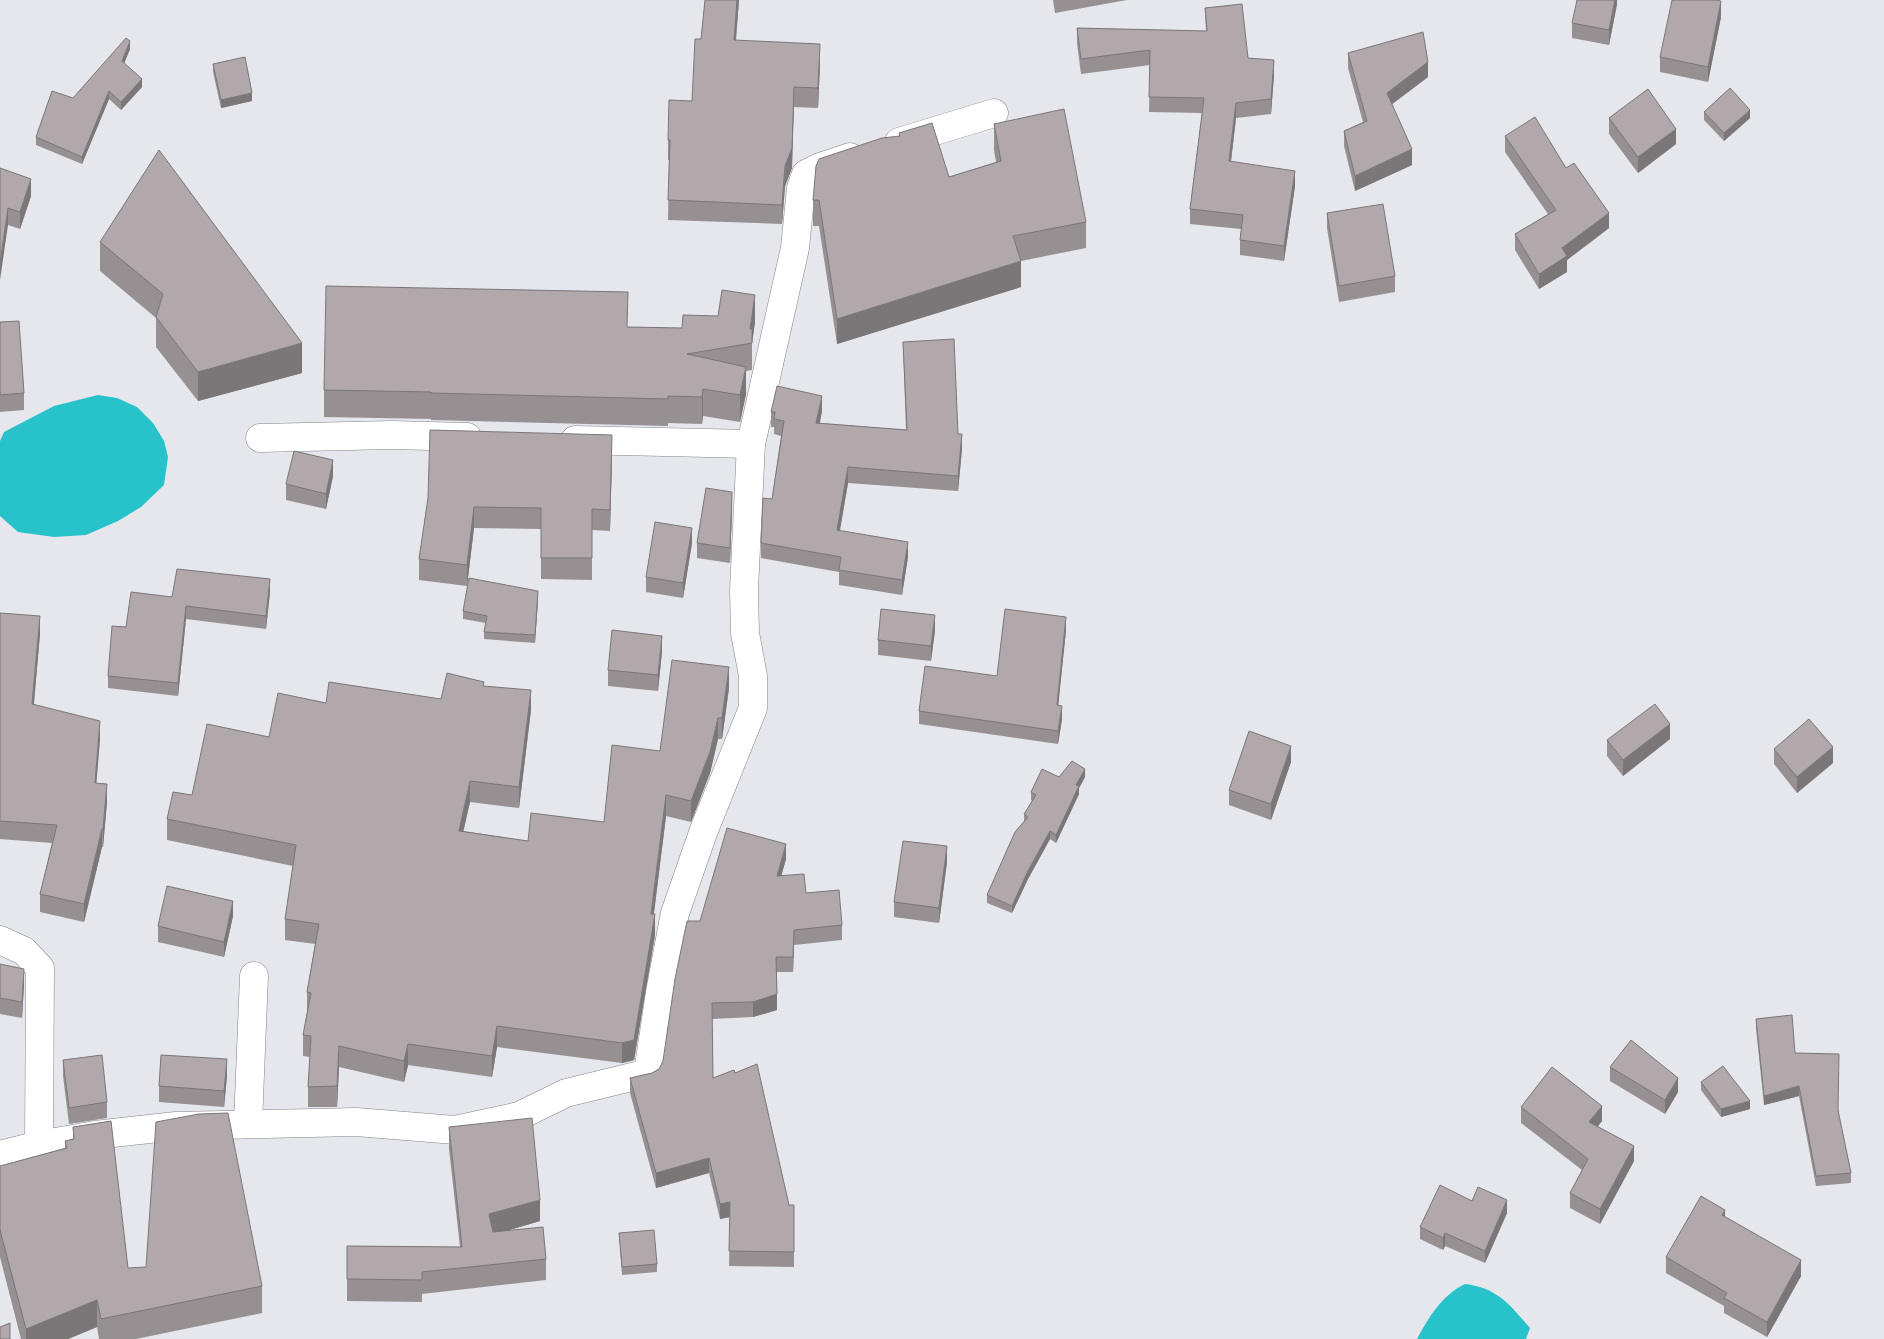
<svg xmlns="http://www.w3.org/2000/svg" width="1884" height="1339" font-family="'Alegreya Sans',sans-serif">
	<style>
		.water { fill: #28c2cb }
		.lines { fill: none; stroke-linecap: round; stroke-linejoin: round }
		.street-casing { stroke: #83838a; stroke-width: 29 }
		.street { stroke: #fff; stroke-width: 28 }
		.wall { fill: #979093 }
		.shaded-wall { fill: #7b7678 }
		.building { fill: #b0a8ab; stroke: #7b7678 }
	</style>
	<rect width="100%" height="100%" fill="#e6e6ed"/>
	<g class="water">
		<polygon points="98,395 117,398 137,407 153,423 164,441 168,457 164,485 141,507 118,521 86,535 54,537 18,532 0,516 0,441 4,432 54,406"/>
		<path d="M1465 1284C1498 1288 1510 1305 1530 1328L1526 1339H1417C1429 1317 1442 1295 1465 1284Z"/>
	</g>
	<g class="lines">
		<g class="street-casing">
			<g id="street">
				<polyline points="899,142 994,113"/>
				<polyline points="260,438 392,435 467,437"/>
				<polyline points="575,440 751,444"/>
				<polyline points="0,940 24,951 40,968 39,1145"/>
				<polyline points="248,1124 254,976"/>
				<polyline points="0,1155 39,1145 95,1135 176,1126 356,1122 455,1130 519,1116 566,1093 648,1073 660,992 675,913 704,830 753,708 753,676 745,633 744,590 751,444 795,248 801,188 806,174 820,167 850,157"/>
			</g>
		</g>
		<use href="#street" class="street"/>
	</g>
	<g class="wall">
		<polygon points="705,0 739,0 736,41 820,64 818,108 794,107 792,168 785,186 782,224 668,220 669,160 668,160 668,140 692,101 701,39"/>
		<polygon points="1053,0 1127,0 1055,13"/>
		<polygon points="1617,0 1617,4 1609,45 1572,38 1572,23"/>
		<polygon points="1205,8 1248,58 1274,75 1271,114 1236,118 1231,162 1295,186 1284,261 1240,255 1240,240 1241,229 1190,224 1190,209 1202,113 1149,112 1150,65 1081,74 1077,43 1077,28 1206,31"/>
		<polygon points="1721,17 1708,82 1660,72 1660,57"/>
		<polygon points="130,49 124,63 142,87 121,110 109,99 82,164 36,145 36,137 73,98"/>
		<polygon points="1348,53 1428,77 1392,104 1412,165 1355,191 1344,146 1344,131 1363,122 1348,68"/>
		<polygon points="213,64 252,101 221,108 213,72"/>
		<polygon points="1704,112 1750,118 1724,141 1704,120"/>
		<polygon points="1609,118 1676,144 1638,173 1609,134"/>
		<polygon points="994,124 1086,222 1086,248 1021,261 1021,287 837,344 819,226 813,226 813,200 899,136 899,133 949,177 996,162 994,150"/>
		<polygon points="1505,136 1566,168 1609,228 1567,260 1567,272 1539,289 1515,250 1515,234 1548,214 1505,152"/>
		<polygon points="0,168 31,196 20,229 8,225"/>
		<polygon points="1327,213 1395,276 1395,292 1339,302 1327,228"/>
		<polygon points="100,242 302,373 198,401 156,347 156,318 100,271"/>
		<polygon points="0,322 24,393 24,410 0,412"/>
		<polygon points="755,322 752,343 752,370 746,371 746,394 740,422 703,416 702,424 668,423 668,426 431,420 431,419 324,417 324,390 628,327 682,328"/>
		<polygon points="903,342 958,434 962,449 958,491 848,483 840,531 908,557 902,595 839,585 839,572 761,558 761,543 772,499 781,436 774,434 774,427 771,427 771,412 822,411 820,423 906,430"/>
		<polygon points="612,456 610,531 592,530 592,580 541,579 541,529 474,528 467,586 419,580 419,559 428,498"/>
		<polygon points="333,476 326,509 286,500 286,484"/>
		<polygon points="732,508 730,563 697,558 697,543"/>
		<polygon points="692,543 683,598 646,592 646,577"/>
		<polygon points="270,592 266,629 186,619 178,696 108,688 108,676 172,597"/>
		<polygon points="538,599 535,643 484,639 484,632 486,623 463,619 463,611"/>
		<polygon points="0,613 40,634 34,704 100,739 96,783 107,802 103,847 102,847 84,922 40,912 40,894 52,843 0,839"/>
		<polygon points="935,630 931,661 878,655 878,640"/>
		<polygon points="1066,630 1058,705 1062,719 1058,744 919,724 919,711 997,676"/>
		<polygon points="662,651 658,691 608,686 608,670"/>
		<polygon points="484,686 531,710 519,808 470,802 463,831 528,841 604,822 660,751 729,688 722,739 718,739 710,773 691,822 666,816 654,914 655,935 634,1060 622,1063 497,1047 492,1077 408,1065 404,1082 339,1067 337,1107 308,1107 308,1087 310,1057 303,1056 303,1035 307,1013 307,992 315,944 285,940 285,919 293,866 167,840 167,819 192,795 269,737 326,703 441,699"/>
		<polygon points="1670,739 1623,776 1607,756 1607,740"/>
		<polygon points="1774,749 1833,763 1797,793 1774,764"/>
		<polygon points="1291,762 1271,820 1229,805 1229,790"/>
		<polygon points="1059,777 1085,777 1079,788 1079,794 1056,843 1050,839 1028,879 1012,913 987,903 987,895 1024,822 1024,814 1032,801 1031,800 1031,792"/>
		<polygon points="786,859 781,876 806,893 842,925 842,940 794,945 793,972 777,972 777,1010 753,1017 712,1019 713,1078 789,1205 794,1205 794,1267 729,1266 730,1217 720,1219 709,1173 656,1188 630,1093 630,1078 652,1073 659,1069 663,1061 700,921"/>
		<polygon points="947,862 939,923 894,917 894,902"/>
		<polygon points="233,916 224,957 158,942 158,926"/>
		<polygon points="0,964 24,984 22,1018 0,1014"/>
		<polygon points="1756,1019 1838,1111 1851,1173 1851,1183 1816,1186 1799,1096 1764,1105 1756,1028"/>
		<polygon points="63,1060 107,1102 107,1118 69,1124 63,1076"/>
		<polygon points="1610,1067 1678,1092 1665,1114 1610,1081"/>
		<polygon points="227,1075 224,1107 159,1102 159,1086"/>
		<polygon points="1701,1082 1750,1109 1721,1117 1701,1090"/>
		<polygon points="1521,1107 1602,1121 1598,1126 1634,1161 1600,1224 1570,1208 1570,1193 1582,1170 1521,1123"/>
		<polygon points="73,1127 128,1268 262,1286 262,1313 136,1339 99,1339 97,1327 68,1339 21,1339 0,1257 0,1166 65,1148 65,1141 73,1139"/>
		<polygon points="449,1127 540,1221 509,1230 546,1259 546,1280 422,1294 422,1302 347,1301 347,1246 460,1247 449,1149"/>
		<polygon points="1507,1213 1485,1263 1445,1246 1443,1250 1420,1239 1420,1227"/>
		<polygon points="1725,1217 1801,1276 1767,1337 1724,1313 1724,1306 1666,1273 1666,1257"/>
		<polygon points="619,1233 657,1264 657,1272 622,1275"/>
	</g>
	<g class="shaded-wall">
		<polygon points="737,0 739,0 734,60 734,40"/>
		<polygon points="1615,0 1617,0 1617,4 1609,45 1609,30"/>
		<polygon points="1721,1 1721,17 1708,82 1708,67"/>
		<polygon points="130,41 130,49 122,69 122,61"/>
		<polygon points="820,44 820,64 818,108 818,88"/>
		<polygon points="1274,60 1274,75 1271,114 1271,99"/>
		<polygon points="1428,62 1428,77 1387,108 1387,93"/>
		<polygon points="142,79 142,87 121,110 121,102"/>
		<polygon points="794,87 792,168 785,186 782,224 782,205"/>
		<polygon points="109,91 109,99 82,164 82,157"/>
		<polygon points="252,93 252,101 221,108 221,100"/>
		<polygon points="1236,103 1236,118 1229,176 1229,161"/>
		<polygon points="1750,110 1750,118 1724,141 1724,133"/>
		<polygon points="1676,129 1676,144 1638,173 1638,157"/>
		<polygon points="1412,149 1412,165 1355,191 1355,176"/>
		<polygon points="1295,171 1295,186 1284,261 1284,246"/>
		<polygon points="31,179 31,196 20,229 20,212"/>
		<polygon points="8,208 8,225 0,280 0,263"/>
		<polygon points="1609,213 1609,228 1567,260 1567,272 1539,289 1539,274 1562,248"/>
		<polygon points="1021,261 1021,287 837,344 837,319"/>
		<polygon points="755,295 755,322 752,343 752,370 752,343 750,329"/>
		<polygon points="302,343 302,373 198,401 198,372"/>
		<polygon points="746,367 746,394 740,422 740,395"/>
		<polygon points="703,389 703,416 702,424 702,397"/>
		<polygon points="822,396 822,411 816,438 816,423"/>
		<polygon points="962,434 962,449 958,491 958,476"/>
		<polygon points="612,435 612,456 610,531 610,510"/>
		<polygon points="333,460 333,476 326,509 326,494"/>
		<polygon points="848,467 848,483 837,545 837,530"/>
		<polygon points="732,492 732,508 730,563 730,548"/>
		<polygon points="474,507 474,528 467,586 467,565"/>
		<polygon points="692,528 692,543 683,598 683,583"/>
		<polygon points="908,542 908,557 902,595 902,580"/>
		<polygon points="270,579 270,592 266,629 266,616"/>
		<polygon points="538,591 538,599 535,643 535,635"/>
		<polygon points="186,606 186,619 178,696 178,683"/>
		<polygon points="935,615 935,630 931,661 931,646"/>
		<polygon points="40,616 40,634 32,722 32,704"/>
		<polygon points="1066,617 1066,630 1057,718 1057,705"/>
		<polygon points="662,636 662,651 658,691 658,675"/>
		<polygon points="729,667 729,688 722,739 722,718"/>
		<polygon points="531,690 531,710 519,808 519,787"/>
		<polygon points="1062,706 1062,719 1058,744 1058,731"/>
		<polygon points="718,718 718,739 710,773 691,822 691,801"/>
		<polygon points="100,721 100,739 95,801 95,783"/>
		<polygon points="1670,724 1670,739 1623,776 1623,760"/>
		<polygon points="1291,746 1291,762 1271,820 1271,804"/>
		<polygon points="1833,747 1833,763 1797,793 1797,777"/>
		<polygon points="1085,769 1085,777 1079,788 1079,794 1056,843 1056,835 1076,785"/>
		<polygon points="470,781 470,802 459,851 459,831"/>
		<polygon points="107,784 107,802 103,847 103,829"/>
		<polygon points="666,795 666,816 651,935 651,914"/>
		<polygon points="102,829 102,847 84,922 84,904"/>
		<polygon points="1050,831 1050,839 1028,879 1012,913 1012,906 1028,871"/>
		<polygon points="786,844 786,859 777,891 777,876"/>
		<polygon points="947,846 947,862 939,923 939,908"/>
		<polygon points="233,901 233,916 224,957 224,942"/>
		<polygon points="655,914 655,935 634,1060 622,1063 622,1043"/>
		<polygon points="794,930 794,945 793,972 793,957"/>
		<polygon points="24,969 24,984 22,1018 22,1002"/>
		<polygon points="777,994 777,1010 753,1017 753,1002"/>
		<polygon points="497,1026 497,1047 492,1077 492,1056"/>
		<polygon points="408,1044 408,1065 404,1082 404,1061"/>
		<polygon points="339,1046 339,1067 337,1107 337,1086"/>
		<polygon points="227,1059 227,1075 224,1107 224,1091"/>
		<polygon points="1678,1078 1678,1092 1665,1114 1665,1100"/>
		<polygon points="1799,1086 1799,1096 1764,1105 1764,1096"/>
		<polygon points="1750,1101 1750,1109 1721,1117 1721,1109"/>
		<polygon points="1602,1106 1602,1121 1589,1137 1589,1122"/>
		<polygon points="1634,1146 1634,1161 1600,1224 1600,1209"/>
		<polygon points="709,1158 709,1173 656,1188 656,1173"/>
		<polygon points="540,1200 540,1221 489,1236 489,1214"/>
		<polygon points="1507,1200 1507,1213 1485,1263 1485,1251"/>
		<polygon points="730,1202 730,1217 720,1219 720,1204"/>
		<polygon points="1725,1210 1725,1225 1722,1215"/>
		<polygon points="1445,1233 1445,1246 1443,1250 1443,1238"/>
		<polygon points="1801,1260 1801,1276 1767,1337 1767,1322"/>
		<polygon points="97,1300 97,1327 68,1339 26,1339 26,1329"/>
	</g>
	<g class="building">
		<polygon points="705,0 737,0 734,40 820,44 818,88 794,87 792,148 785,166 782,205 668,200 670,140 668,140 669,100 692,101 695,39 701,39"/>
		<polygon points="1577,0 1615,0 1609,30 1572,23"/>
		<polygon points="1672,0 1715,0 1721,1 1708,67 1660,57"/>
		<polygon points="1242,4 1248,58 1274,60 1271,99 1236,103 1229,161 1295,171 1284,246 1240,240 1243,215 1190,209 1204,98 1149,97 1150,50 1081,59 1077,28 1207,31 1205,8"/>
		<polygon points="1423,32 1428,62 1387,93 1412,149 1355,176 1344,131 1367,121 1348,53"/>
		<polygon points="126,38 130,41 122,61 142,79 121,102 109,91 82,157 36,137 52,91 73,98"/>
		<polygon points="245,57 252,93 221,100 213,64"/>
		<polygon points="1730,88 1750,110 1724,133 1704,112"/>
		<polygon points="1648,89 1676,129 1638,157 1609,118"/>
		<polygon points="1064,109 1086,222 1013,236 1021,261 837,319 819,200 813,200 816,166 819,159 882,138 900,136 899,133 932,123 949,177 1001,161 994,124"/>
		<polygon points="1535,117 1566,168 1574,163 1609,213 1562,248 1567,256 1539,274 1515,234 1556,210 1505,136"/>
		<polygon points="159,150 302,343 198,372 156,317 163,294 100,242"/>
		<polygon points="0,168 31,179 20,212 8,208 0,263"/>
		<polygon points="1383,204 1395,276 1339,286 1327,213"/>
		<polygon points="326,286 628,292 627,327 682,328 683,315 718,316 722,290 755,295 750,329 752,329 752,343 687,354 746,367 740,395 703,389 702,397 668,396 668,399 431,393 431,392 324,390"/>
		<polygon points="19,321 24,393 0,395 0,322"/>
		<polygon points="954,339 958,434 962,434 958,476 848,467 837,530 908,542 902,580 839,570 841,557 761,543 763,498 772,499 784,421 774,419 775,412 771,412 777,386 822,396 816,423 907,430 903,342"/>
		<polygon points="430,430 612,435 610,510 592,509 592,558 541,558 541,508 474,507 467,565 419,559 428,498"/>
		<polygon points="294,451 333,460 326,494 286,484"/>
		<polygon points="706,488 732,492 730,548 697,543"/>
		<polygon points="655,522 692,528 683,583 646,577"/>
		<polygon points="177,569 270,579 266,616 186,606 178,683 108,676 112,626 126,627 131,592 172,597"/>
		<polygon points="469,578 538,591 535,635 484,632 487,616 463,611"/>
		<polygon points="881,609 935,615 931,646 878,640"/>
		<polygon points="1005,609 1066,617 1057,705 1062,706 1058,731 919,711 925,666 997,676"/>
		<polygon points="0,613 40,616 32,704 100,721 95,783 107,784 103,829 102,829 84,904 40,894 57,825 0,821"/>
		<polygon points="612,630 662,636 658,675 608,670"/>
		<polygon points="672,660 729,667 722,718 718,718 710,752 691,801 666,795 651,914 655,914 634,1040 622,1043 497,1026 492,1056 408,1044 404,1061 339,1046 337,1086 308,1087 311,1036 303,1035 311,993 307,992 319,924 285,919 296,845 167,819 173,792 192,795 207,724 269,737 278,693 326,703 329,682 441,699 447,673 484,682 483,686 531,690 519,787 470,781 459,831 528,841 531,813 604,822 612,745 660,751"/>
		<polygon points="1655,704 1670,724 1623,760 1607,740"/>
		<polygon points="1809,719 1833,747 1797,777 1774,749"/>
		<polygon points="1249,731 1291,746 1271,804 1229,790"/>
		<polygon points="1072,761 1085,769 1076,785 1079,786 1056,835 1050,831 1028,871 1012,906 987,895 1015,832 1028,817 1024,814 1036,795 1031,792 1042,769 1059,777"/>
		<polygon points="727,828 786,844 777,876 804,874 806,893 839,890 842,925 794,930 793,957 776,957 777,994 753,1002 712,1003 713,1078 734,1070 735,1073 757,1064 789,1205 794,1205 794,1252 729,1251 730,1202 720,1204 709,1158 656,1173 630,1078 652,1073 659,1069 663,1061 675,979 687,921 700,921"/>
		<polygon points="903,841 947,846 939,908 894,902"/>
		<polygon points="167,886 233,901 224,942 158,926"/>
		<polygon points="0,964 24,969 22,1002 0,998"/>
		<polygon points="1792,1015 1795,1053 1839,1054 1838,1110 1851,1173 1816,1176 1799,1086 1764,1096 1756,1019"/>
		<polygon points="1631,1040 1678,1078 1665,1100 1610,1067"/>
		<polygon points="102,1055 107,1102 69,1108 63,1060"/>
		<polygon points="161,1055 227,1059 224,1091 159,1086"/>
		<polygon points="1723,1066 1750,1101 1721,1109 1701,1082"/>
		<polygon points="1552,1067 1602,1106 1589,1122 1634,1146 1600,1209 1570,1193 1588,1159 1521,1107"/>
		<polygon points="228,1113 262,1286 101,1319 97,1300 26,1329 0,1230 0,1166 67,1148 65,1141 74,1139 73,1127 111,1121 128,1268 146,1267 156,1122 199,1114"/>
		<polygon points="532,1118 540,1200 489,1214 493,1232 543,1227 546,1259 422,1272 422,1280 347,1279 347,1246 462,1247 449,1127"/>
		<polygon points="1440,1185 1472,1201 1478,1187 1507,1200 1485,1251 1445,1233 1443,1238 1420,1227"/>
		<polygon points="1701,1196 1725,1210 1722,1215 1801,1260 1767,1322 1724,1298 1727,1293 1666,1257"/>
		<polygon points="654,1230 657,1264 622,1267 619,1233"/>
		<polygon points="10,1323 10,1339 0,1339 0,1327"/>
	</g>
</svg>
